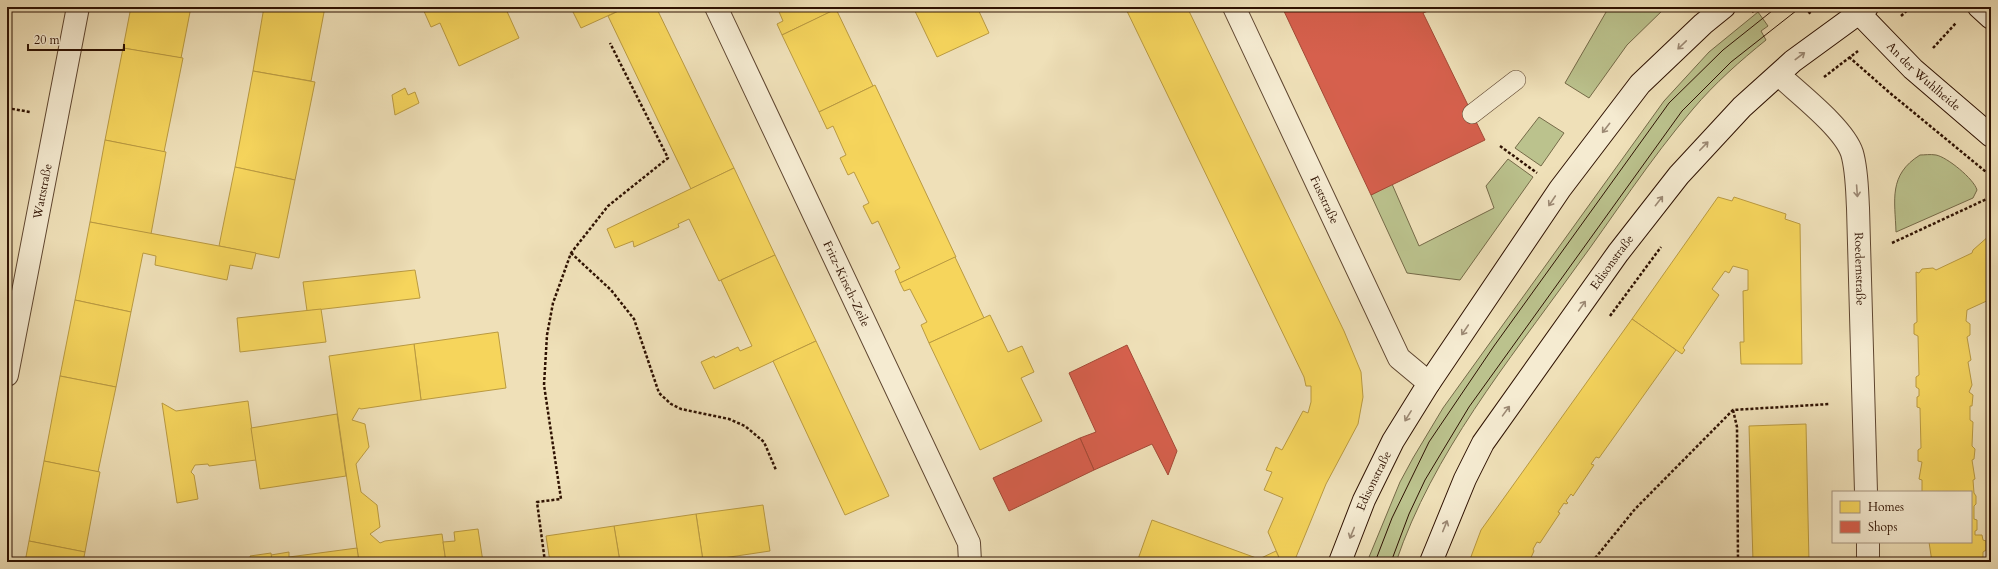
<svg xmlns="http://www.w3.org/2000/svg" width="1998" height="569" font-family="Cardo,serif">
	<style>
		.green { fill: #bbc28d; stroke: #756a48 }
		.homes { fill: #f6d55c; stroke: #ba9a41 }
		.shops { fill: #d6604d; stroke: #a44936 }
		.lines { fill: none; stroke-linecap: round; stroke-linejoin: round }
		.lane-casing { stroke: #5f4630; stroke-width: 20 }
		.street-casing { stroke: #5f4630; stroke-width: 24 }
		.secondary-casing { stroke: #2f1202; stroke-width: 24 }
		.path { stroke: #2f1202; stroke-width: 2.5; stroke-dasharray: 3 2; stroke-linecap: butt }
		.lane { stroke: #f5ebd1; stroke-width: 19 }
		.street { stroke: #f5ebd1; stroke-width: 22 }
		.secondary { stroke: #f5ebd1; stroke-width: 22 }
		.tram { stroke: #2f1202; stroke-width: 1 }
		.oneway { stroke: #9c8974 }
		.labels { text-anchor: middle; stroke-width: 4; stroke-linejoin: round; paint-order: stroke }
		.street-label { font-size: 12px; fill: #2f1202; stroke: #f5ebd1 }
	</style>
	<rect width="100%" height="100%" fill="#efe0b8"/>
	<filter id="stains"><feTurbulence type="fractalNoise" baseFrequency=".005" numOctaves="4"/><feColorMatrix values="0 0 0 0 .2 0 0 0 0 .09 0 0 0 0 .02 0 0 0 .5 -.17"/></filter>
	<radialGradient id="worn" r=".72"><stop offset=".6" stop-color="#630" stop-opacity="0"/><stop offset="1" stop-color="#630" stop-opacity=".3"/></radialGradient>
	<g class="green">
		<polygon points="1609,7 1666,7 1627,45 1589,98 1565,83"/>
		<path d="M1758 12 1768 26 1761 31 1766 40C1740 61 1715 83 1693 109 1650 159 1613 217 1574 270 1508 362 1433 453 1396 562H1367L1400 482 1413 458 1443 408 1479 358 1664 101 1709 52Z"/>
		<polygon points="1539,117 1564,133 1541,166 1515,148"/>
		<path d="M1920 155C1925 155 1930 154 1936 155 1947 157 1974 179 1977 190L1973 198 1896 232C1895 200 1888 175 1920 155Z"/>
		<polygon points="1508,159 1533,177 1460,280 1407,273 1371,195 1392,184 1419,246 1494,208 1486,186"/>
	</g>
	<g class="homes">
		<polygon points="131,7 191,7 181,58 123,48"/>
		<polygon points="264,7 325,7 311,81 253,71"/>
		<polygon points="426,7 505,7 519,38 459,66 440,23 431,27 423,9"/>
		<polygon points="578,7 627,7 581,28 572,10"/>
		<polygon points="627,7 656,7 734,168 691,189 608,16"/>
		<polygon points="777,7 841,7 782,35 777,24 783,21"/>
		<polygon points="913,7 977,7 989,33 937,57"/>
		<polygon points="1125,7 1187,7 1344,331 1361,372 1363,397 1358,424 1326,484 1294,562 1281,562 1268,532 1283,498 1264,490 1272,472 1266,470 1276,447 1282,450 1303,411 1308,413 1311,402 1311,386 1306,386 1304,377"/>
		<polygon points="836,9 873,86 819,112 782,35"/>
		<polygon points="123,48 183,58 164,152 105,140"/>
		<polygon points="253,71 315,82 295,180 235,167"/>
		<polygon points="875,85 956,257 900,283 895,271 900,268 878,221 872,224 863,206 869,203 854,172 848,175 840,158 846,155 833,126 827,129 819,112"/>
		<polygon points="405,88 408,95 415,92 419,103 395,115 392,95"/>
		<polygon points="105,140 166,152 151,234 90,222"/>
		<polygon points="235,167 295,180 279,258 219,246"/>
		<polygon points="734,168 775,255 719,281 689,219 678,224 679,227 634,247 633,241 615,248 607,229"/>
		<polygon points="1718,197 1732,201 1734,197 1786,214 1785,219 1800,224 1802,364 1741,364 1740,342 1744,342 1743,291 1748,290 1748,270 1733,266 1729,273 1725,271 1712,289 1719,295 1683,348 1685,350 1682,354 1632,319"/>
		<polygon points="90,222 219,246 256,253 252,269 230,265 227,280 155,265 156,256 143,253 131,312 75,300"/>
		<polygon points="1990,235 1991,237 1991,299 1967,310 1966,321 1970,324 1970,335 1967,337 1971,360 1968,362 1972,385 1969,392 1973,395 1972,406 1970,406 1970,420 1973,422 1972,446 1975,449 1974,459 1972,460 1975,479 1973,480 1974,493 1976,496 1976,504 1974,506 1974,519 1977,520 1977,530 1975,531 1975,535 1982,535 1983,540 1986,541 1986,550 1983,552 1983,562 1932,562 1929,542 1971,542 1971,492 1922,492 1922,480 1919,479 1922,462 1918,461 1918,450 1921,448 1920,408 1917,407 1917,397 1919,396 1919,389 1916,387 1916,377 1919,375 1918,336 1914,334 1914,324 1917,322 1916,272 1919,273 1922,269 1933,268 1936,270 1972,253 1973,250"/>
		<polygon points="775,255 816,341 714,389 701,362 714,356 715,358 738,347 740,351 752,346 721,280"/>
		<polygon points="955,257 984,318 929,343 921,325 927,322 910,289 904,291 900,283"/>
		<polygon points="415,270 420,298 307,311 303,282"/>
		<polygon points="75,300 131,312 116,387 60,376"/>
		<polygon points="321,309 326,342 240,352 237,318"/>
		<polygon points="990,315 1008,352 1022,346 1034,372 1021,378 1042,421 980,450 929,343"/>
		<polygon points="1632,319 1676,350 1599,458 1596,457 1591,464 1594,465 1573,496 1571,494 1566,501 1568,503 1566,504 1564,503 1558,512 1560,513 1540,543 1537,542 1533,549 1534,551 1529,562 1469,562 1481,530"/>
		<polygon points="498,332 506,388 421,400 414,344"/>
		<polygon points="816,341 889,496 845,515 773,361"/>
		<polygon points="414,344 421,400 361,409 359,408 352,420 365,424 369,447 356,464 361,492 377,505 380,527 370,534 380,543 385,541 442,534 446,562 359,562 329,356"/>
		<polygon points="60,376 116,387 98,472 44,461"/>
		<polygon points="248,401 256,460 209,466 208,464 195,465 191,472 194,475 198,499 177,503 162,403 176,411"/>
		<polygon points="337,414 346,476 260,489 251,428"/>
		<polygon points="1806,424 1809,562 1753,562 1749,426"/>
		<polygon points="44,461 100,472 85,552 29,541"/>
		<polygon points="763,505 770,551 703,561 696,514"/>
		<polygon points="696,514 703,561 620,562 614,526"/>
		<polygon points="1152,520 1259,559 1276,551 1281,562 1137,562"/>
		<polygon points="614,526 620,562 550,562 546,536"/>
		<polygon points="478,529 483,562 446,562 443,542 455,541 454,532"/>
		<polygon points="29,541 85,552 83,562 25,562"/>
		<polygon points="357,548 359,562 272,562 271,555 289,552 289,557"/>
		<polygon points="271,553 272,562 238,562 251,560 250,556"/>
	</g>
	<g class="shops">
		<polygon points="1282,7 1438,7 1423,13 1485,140 1371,195"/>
		<polygon points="1127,345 1177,451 1168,475 1152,444 1094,470 1080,438 1096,432 1069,373"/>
		<polygon points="1080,438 1094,470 1009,511 993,478"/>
	</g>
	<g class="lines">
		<g class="lane-casing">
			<polyline id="lane" points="1472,114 1516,80"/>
		</g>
		<g class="street-casing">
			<g id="street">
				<path id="s1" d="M716 7 969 543 970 562"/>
				<path id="s2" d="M1234 7 1399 358 1429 383"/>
				<path id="s3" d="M1779 75C1798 93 1844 128 1852 153 1857 170 1857 190 1858 208L1866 492"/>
				<path id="s4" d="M7 375 78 7"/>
				<polyline points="1868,542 1868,562"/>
			</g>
		</g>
		<g class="secondary-casing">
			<g id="secondary">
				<path id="s5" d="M1853 7 1913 69 1991 136"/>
				<polyline points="1979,7 1991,18"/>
				<path id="s6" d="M1340 562 1364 500 1393 441 1429 383 1560 189 1640 84 1703 24 1724 7"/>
				<path id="s7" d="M1431 562 1465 479 1483 443 1618 253 1679 175 1742 107 1793 61 1867 7"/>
			</g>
		</g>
		<g class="path">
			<polyline points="1806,7 1811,15"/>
			<polyline points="1752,12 1758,7"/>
			<polyline points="1901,16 1911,7"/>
			<polyline points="1933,48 1956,23"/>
			<polyline points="1849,57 1890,93 1991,176"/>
			<polyline points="1824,77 1858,51"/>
			<polyline points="7,108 30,112"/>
			<polyline points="1500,146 1537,173"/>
			<polyline points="1892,243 1991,197"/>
			<polyline points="571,253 611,290 634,319 659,393 671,404 681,409 729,419 745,426 764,442 776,470"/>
			<polyline points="1610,316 1661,247"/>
			<polyline points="1733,410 1737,427 1738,562"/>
			<polyline points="545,562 537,502 561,499 544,385 547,335 553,303 571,253 608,206 668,158 610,43"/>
			<polyline points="1592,562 1635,509 1733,410 1830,404"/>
		</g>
		<use href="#lane" class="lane"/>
		<use href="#street" class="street"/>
		<use href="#secondary" class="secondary"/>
		<g class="tram">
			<polyline points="1375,562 1392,518 1429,442 1494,346 1669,103 1723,50 1777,7"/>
			<polyline points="1391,562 1409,514 1425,480 1469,407 1682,111 1731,62 1801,7"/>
		</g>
	</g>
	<defs><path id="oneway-shaft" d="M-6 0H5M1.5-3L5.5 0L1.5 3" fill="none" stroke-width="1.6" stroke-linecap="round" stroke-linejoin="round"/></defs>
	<g class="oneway">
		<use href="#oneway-shaft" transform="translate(1682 45) rotate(136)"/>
		<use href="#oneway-shaft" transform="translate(1800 56) rotate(-37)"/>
		<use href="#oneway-shaft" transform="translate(1606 128) rotate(128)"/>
		<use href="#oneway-shaft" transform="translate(1704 146) rotate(-46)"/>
		<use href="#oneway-shaft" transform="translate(1857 191) rotate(86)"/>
		<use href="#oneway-shaft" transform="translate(1552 201) rotate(124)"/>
		<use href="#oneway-shaft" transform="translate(1659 201) rotate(-52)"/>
		<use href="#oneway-shaft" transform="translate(1582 306) rotate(-55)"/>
		<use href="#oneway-shaft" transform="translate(1465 330) rotate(124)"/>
		<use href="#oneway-shaft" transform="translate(1506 411) rotate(-54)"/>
		<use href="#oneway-shaft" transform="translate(1408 416) rotate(122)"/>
		<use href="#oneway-shaft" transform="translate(1445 526) rotate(-68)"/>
		<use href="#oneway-shaft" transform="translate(1352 533) rotate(112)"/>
	</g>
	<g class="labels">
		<g class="street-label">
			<text dy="4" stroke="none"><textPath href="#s5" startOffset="99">An der Wuhlheide</textPath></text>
			<text dy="4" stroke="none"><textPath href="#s4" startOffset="187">Wattstraße</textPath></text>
			<text dy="4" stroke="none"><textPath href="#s2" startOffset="213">Fuststraße</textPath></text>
			<text dy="4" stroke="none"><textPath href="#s7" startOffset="352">Edisonstraße</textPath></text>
			<text dy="4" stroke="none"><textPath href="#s3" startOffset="224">Roedernstraße</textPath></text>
			<text dy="4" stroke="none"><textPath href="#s1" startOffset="306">Fritz-Kirsch-Zeile</textPath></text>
			<text dy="4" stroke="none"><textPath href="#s6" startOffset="88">Edisonstraße</textPath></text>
		</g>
	</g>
	<rect width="1998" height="569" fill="none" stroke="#efe0b8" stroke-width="24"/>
	<rect x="8" y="8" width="1982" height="553" fill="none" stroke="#2f1202" stroke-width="2"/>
	<rect x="12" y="12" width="1974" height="545" fill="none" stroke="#2f1202"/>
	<rect x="1832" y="491" width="140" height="52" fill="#f5ebd1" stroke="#a6947e"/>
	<rect x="1840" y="501" width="20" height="12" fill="#f6d55c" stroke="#a6947e"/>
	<text x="1868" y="511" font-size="12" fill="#2f1202">Homes</text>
	<rect x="1840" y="521" width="20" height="12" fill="#d6604d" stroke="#a6947e"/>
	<text x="1868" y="531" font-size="12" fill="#2f1202">Shops</text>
	<path d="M28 44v6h96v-6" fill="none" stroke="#2f1202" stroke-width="2"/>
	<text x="34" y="44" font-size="12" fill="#2f1202" stroke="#f5ebd1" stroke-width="3" paint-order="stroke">20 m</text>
	<rect width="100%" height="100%" filter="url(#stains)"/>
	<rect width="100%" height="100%" fill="url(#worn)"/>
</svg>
